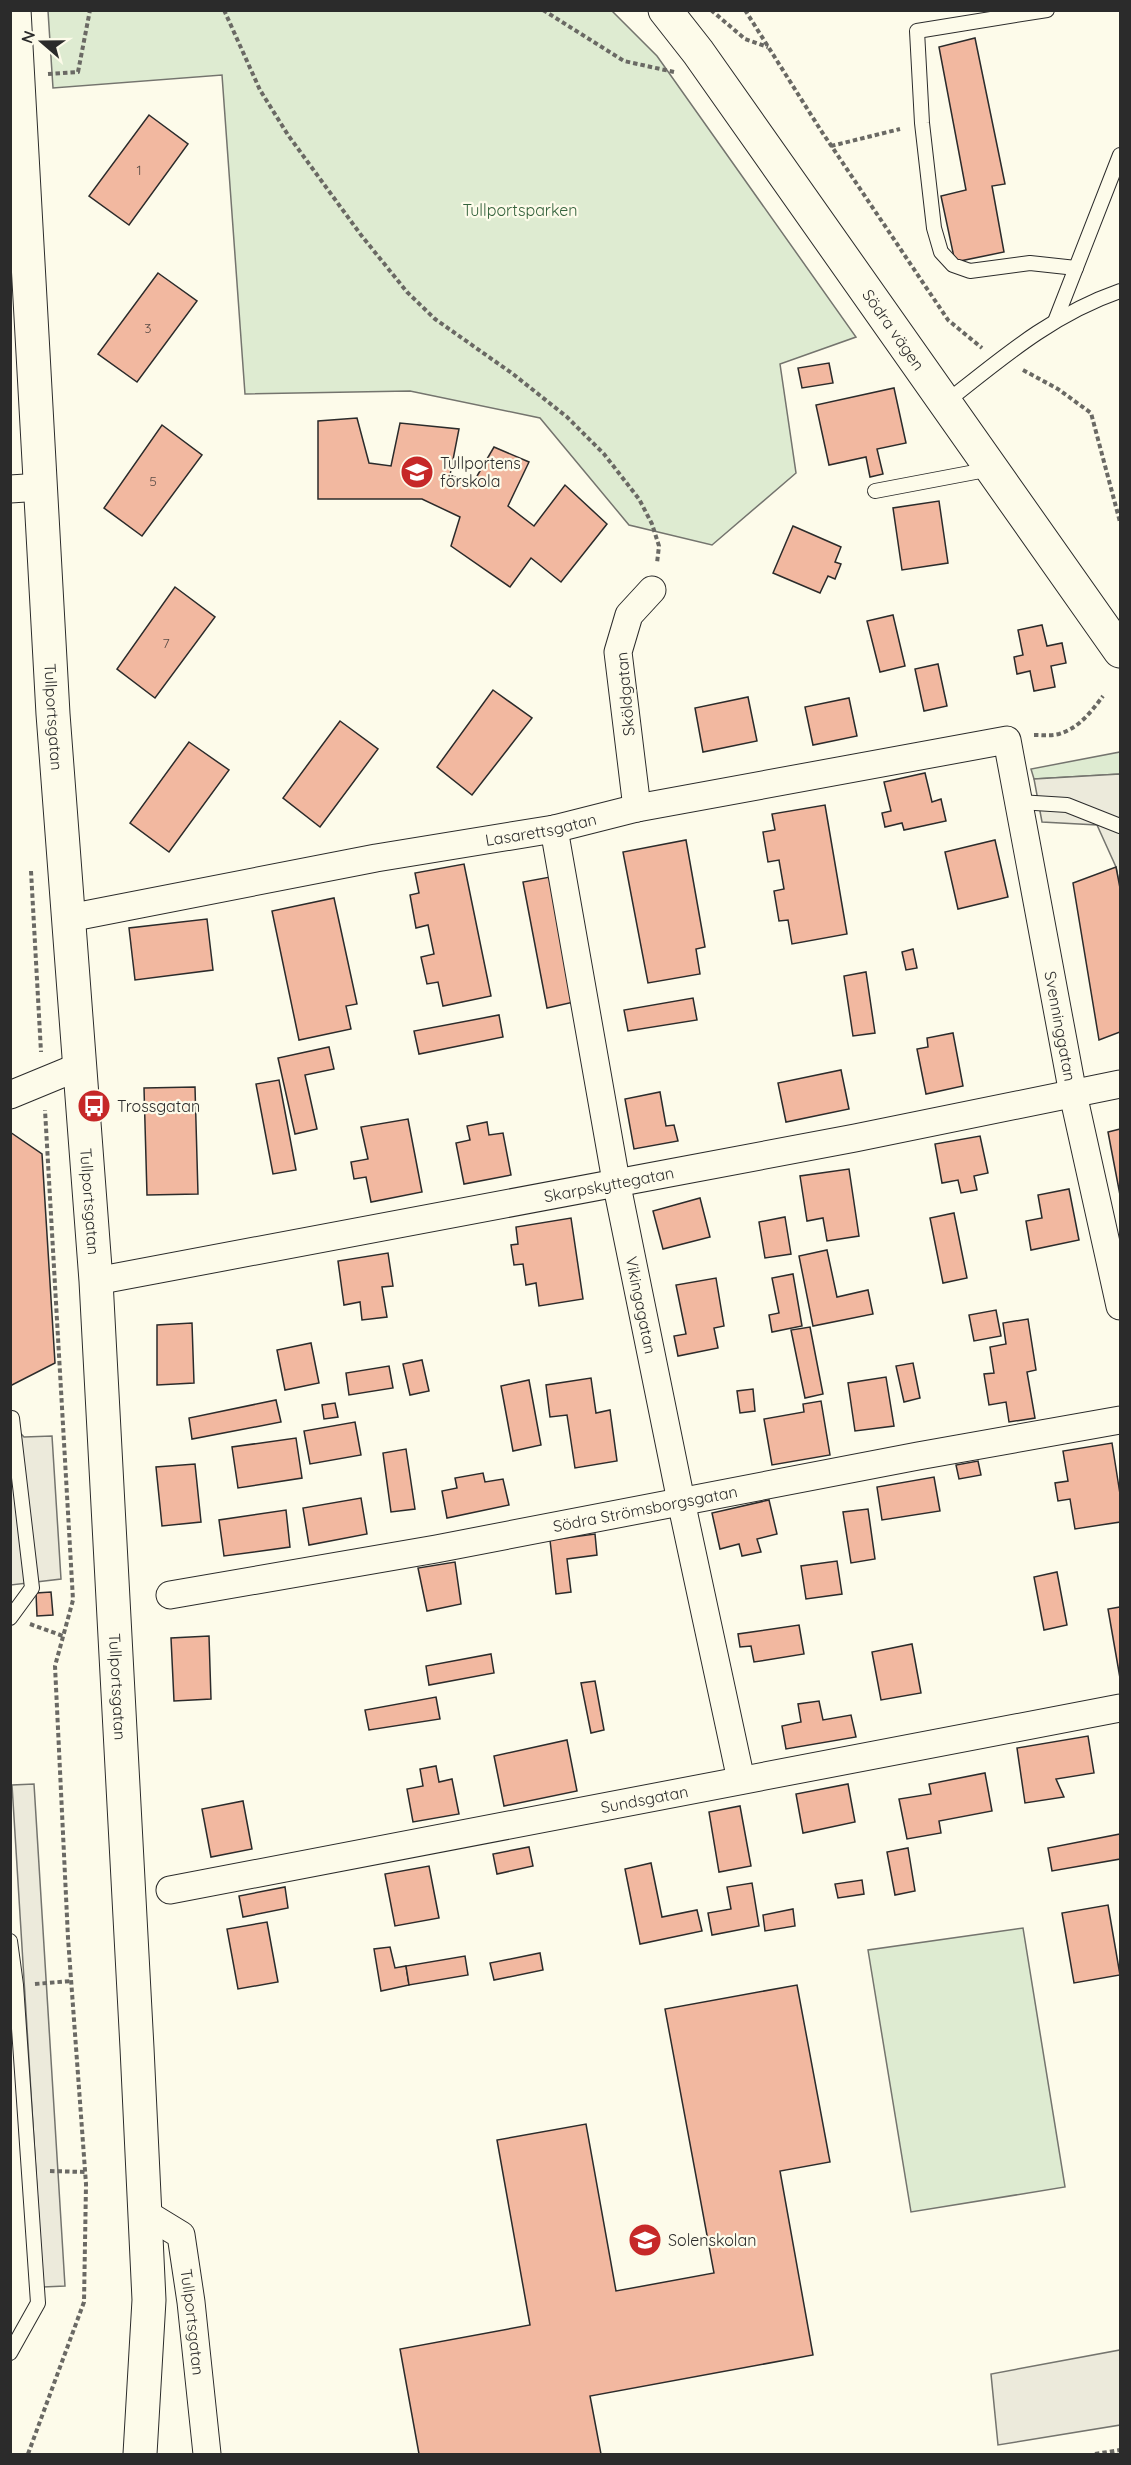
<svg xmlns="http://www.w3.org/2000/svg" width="1131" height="2465" font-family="Quicksand,sans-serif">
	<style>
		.green { fill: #deebd1; stroke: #74746e; stroke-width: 1.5 }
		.parking { fill: #eceadb; stroke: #74746e; stroke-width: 1.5 }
		.building { fill: #f2b8a0; stroke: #2b2b2b; stroke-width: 1.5 }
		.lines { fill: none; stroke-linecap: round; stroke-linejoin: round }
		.lane-casing { stroke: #2b2b2b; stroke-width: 16 }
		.street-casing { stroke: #2b2b2b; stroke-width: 29 }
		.secondary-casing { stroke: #2b2b2b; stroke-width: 35 }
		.highway-casing { stroke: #2b2b2b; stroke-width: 35 }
		.path { stroke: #6a6964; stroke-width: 4; stroke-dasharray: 4.5 3; stroke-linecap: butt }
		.lane { stroke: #fdfbea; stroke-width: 14 }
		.street { stroke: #fdfbea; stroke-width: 27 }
		.secondary { stroke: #fdfbea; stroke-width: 33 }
		.highway { stroke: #fdfbea; stroke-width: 33 }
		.labels { text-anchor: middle; stroke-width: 4.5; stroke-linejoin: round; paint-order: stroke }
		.number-label { font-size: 14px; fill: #5d4e48 }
		.park-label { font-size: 16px; fill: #34623c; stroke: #fdfbea }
		.street-label { font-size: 16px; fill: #2b2b2b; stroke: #fdfbea }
		.poi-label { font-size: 16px; fill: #2b2b2b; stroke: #fdfbea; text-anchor: start }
	</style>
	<rect width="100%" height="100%" fill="#fdfbea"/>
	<g class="green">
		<polygon points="48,11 612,11 657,56 856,337 780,364 796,473 712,545 629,525 540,418 410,391 245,394 222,75 53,88"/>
		<polygon points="1120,752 1120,774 1034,779 1031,769"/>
		<polygon points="1023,1928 1065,2187 911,2212 868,1950"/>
	</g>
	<g class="parking">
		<polygon points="1120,774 1120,888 1116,867 1097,825 1042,822 1034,779"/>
		<polygon points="10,1422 24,1437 52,1436 61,1579 11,1585"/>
		<polygon points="34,1784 65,2286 43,2287 12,1785"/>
		<polygon points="1120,2350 1120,2425 998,2445 991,2374"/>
	</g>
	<g class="building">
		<polygon points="975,38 1005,184 992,186 1004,252 955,262 941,196 966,190 939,47"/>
		<polygon points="149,115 188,144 129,225 89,196"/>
		<polygon points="158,273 197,301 137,382 98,354"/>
		<polygon points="829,363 833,383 802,388 798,368"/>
		<polygon points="894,388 906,443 877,449 883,474 870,477 866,457 829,465 816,405"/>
		<polygon points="357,418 369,463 391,466 400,423 459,429 450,475 473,483 494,447 529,462 508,506 534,526 565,485 607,524 561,582 531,558 510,587 451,546 460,517 422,499 318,499 318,421"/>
		<polygon points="162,425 202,455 142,536 104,508"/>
		<polygon points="939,501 948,563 902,570 893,508"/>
		<polygon points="793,526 841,547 835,562 841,564 835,579 828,576 820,593 773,573"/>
		<polygon points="175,587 215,617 155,698 117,669"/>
		<polygon points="893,615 905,666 880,672 867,621"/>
		<polygon points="1042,625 1047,646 1062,643 1066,663 1051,666 1055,687 1034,691 1030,671 1017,674 1014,657 1023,655 1018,630"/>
		<polygon points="938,664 947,706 924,711 915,669"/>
		<polygon points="493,690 532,718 472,795 437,767"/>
		<polygon points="748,697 757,741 703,752 695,708"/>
		<polygon points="849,698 857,736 813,745 805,707"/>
		<polygon points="340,721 378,749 320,827 283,798"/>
		<polygon points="189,742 229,770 169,852 130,823"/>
		<polygon points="925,773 932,802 941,799 946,821 904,830 902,823 885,827 882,813 891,811 884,782"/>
		<polygon points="825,805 847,934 792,944 788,920 779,921 774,891 784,889 779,860 768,862 763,832 775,830 772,814"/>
		<polygon points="686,840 705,947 696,949 700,974 648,983 623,852"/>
		<polygon points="995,840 1008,897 958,909 945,852"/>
		<polygon points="464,864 491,996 443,1006 438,982 427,984 421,957 434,954 428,925 416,928 410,895 419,893 415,873"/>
		<polygon points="1116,867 1120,888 1120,1032 1099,1040 1073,883"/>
		<polygon points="550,877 574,1002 547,1008 523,882"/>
		<polygon points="334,898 357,1004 346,1006 351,1029 299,1040 272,911"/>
		<polygon points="207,919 213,970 135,980 129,928"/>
		<polygon points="913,949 917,968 906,970 902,952"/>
		<polygon points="866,972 875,1033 853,1036 844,976"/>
		<polygon points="693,998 697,1020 628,1031 624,1010"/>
		<polygon points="499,1015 503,1037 419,1054 414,1031"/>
		<polygon points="953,1033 963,1086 926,1094 917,1049 928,1047 927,1038"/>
		<polygon points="329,1047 334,1069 305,1075 317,1129 295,1134 278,1058"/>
		<polygon points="841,1070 849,1109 786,1122 778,1083"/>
		<polygon points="279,1080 296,1170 273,1174 256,1084"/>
		<polygon points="195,1087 198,1194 147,1195 144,1088"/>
		<polygon points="660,1092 666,1126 674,1125 678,1141 634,1149 625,1099"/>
		<polygon points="408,1119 422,1192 371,1202 366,1177 354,1179 351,1162 368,1159 361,1127"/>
		<polygon points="487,1122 489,1135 503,1133 511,1175 464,1184 456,1143 470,1140 467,1126"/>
		<polygon points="1120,1129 1120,1195 1108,1132"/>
		<polygon points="10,1132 42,1154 55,1363 10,1386"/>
		<polygon points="980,1136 988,1173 974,1176 977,1190 961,1193 958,1180 942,1183 935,1144"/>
		<polygon points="849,1169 859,1236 827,1241 823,1218 807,1221 800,1176"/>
		<polygon points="1069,1189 1079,1240 1031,1250 1026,1221 1042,1218 1038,1195"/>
		<polygon points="700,1198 710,1237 663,1249 653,1211"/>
		<polygon points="954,1213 967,1278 943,1283 930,1218"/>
		<polygon points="785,1217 791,1254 765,1258 759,1222"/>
		<polygon points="571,1218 583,1299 539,1306 536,1283 526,1285 523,1264 514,1265 511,1245 518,1244 516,1227"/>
		<polygon points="827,1250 837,1297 868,1290 873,1314 813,1326 799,1256"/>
		<polygon points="388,1253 393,1286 382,1287 387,1317 362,1320 360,1302 344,1305 338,1261"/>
		<polygon points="793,1274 802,1326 772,1332 769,1315 779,1313 772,1278"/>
		<polygon points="716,1278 724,1326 714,1328 718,1348 678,1356 674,1336 686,1334 676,1285"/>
		<polygon points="996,1310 1001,1336 974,1341 969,1315"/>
		<polygon points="1028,1319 1036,1370 1027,1372 1035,1418 1009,1422 1006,1402 989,1405 984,1374 994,1373 990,1347 1006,1344 1003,1323"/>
		<polygon points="192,1323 194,1383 157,1385 157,1325"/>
		<polygon points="810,1327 823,1394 805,1398 791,1330"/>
		<polygon points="311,1343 319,1383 285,1390 277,1350"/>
		<polygon points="422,1360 429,1391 410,1395 403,1364"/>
		<polygon points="913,1363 920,1398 904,1402 896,1366"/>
		<polygon points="389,1366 393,1388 349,1395 346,1373"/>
		<polygon points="886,1377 894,1426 855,1431 848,1383"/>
		<polygon points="591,1378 596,1413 610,1410 617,1461 575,1468 567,1415 550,1417 546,1385"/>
		<polygon points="529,1380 541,1445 513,1451 501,1386"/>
		<polygon points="753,1389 755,1411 740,1413 737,1391"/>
		<polygon points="276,1400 281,1422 192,1439 189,1418"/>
		<polygon points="821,1401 830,1455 772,1465 764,1419 804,1412 803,1404"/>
		<polygon points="335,1403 338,1417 324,1419 322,1405"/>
		<polygon points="355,1422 361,1455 310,1464 304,1431"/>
		<polygon points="296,1438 302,1478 238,1488 232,1447"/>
		<polygon points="1112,1443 1120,1494 1120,1522 1075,1529 1070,1499 1058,1501 1055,1483 1068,1481 1063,1451"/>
		<polygon points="406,1449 415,1509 391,1512 383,1453"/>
		<polygon points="978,1461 981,1475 959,1479 956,1465"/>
		<polygon points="195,1464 201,1522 162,1526 156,1467"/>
		<polygon points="483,1473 485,1482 503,1479 509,1505 447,1518 442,1491 457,1488 455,1478"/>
		<polygon points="934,1477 940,1511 882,1520 877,1487"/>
		<polygon points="361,1498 367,1534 309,1545 303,1508"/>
		<polygon points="769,1500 777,1534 757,1539 761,1552 742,1556 739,1544 720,1549 712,1513"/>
		<polygon points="868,1509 875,1559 851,1563 843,1512"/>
		<polygon points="286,1510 290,1547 224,1556 219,1520"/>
		<polygon points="595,1534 597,1555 567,1559 571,1592 556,1594 550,1540"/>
		<polygon points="837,1561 842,1594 806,1599 801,1566"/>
		<polygon points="455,1562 461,1604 427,1611 418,1568"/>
		<polygon points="1057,1572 1067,1625 1044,1630 1034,1577"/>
		<polygon points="51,1592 53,1615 37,1616 36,1593"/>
		<polygon points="1120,1607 1120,1678 1108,1609"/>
		<polygon points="799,1625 804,1654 754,1662 751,1646 740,1647 738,1634"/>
		<polygon points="209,1636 211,1699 174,1701 171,1638"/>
		<polygon points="912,1644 921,1693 881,1700 872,1652"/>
		<polygon points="491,1654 494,1673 429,1685 426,1666"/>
		<polygon points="595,1681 604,1730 591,1733 581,1683"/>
		<polygon points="436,1697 440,1719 369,1730 365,1710"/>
		<polygon points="819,1701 823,1720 851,1715 856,1737 786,1749 782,1726 801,1722 798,1704"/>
		<polygon points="1088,1736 1094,1773 1056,1779 1064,1797 1025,1803 1017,1748"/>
		<polygon points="567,1740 577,1791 504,1806 494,1756"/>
		<polygon points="436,1766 439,1782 452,1779 459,1814 413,1822 407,1789 423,1786 420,1769"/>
		<polygon points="985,1773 992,1811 939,1821 941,1833 907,1839 899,1799 931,1794 929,1784"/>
		<polygon points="848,1784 855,1822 803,1833 796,1794"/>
		<polygon points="243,1801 252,1849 211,1857 202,1809"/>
		<polygon points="740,1806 751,1866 719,1872 709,1812"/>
		<polygon points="1120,1834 1120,1859 1052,1871 1048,1848"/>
		<polygon points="529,1847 533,1866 497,1874 493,1854"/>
		<polygon points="908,1848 915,1891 895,1895 887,1852"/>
		<polygon points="651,1863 662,1917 697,1910 702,1931 640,1944 625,1869"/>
		<polygon points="429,1866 439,1918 395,1926 385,1874"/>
		<polygon points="862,1880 864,1894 838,1898 835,1884"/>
		<polygon points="752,1883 759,1926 712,1935 708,1913 731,1909 727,1887"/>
		<polygon points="285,1887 288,1908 243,1917 239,1896"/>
		<polygon points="1108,1905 1120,1975 1074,1983 1062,1913"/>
		<polygon points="793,1909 795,1926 765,1931 763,1915"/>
		<polygon points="267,1922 278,1982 238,1989 227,1929"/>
		<polygon points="390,1947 395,1968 406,1966 409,1985 381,1991 374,1949"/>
		<polygon points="540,1953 543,1970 494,1980 490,1963"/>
		<polygon points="465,1956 468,1975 409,1985 406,1966"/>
		<polygon points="797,1985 830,2162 780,2171 813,2355 590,2396 601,2454 419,2454 400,2349 530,2325 497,2140 586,2124 616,2291 714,2273 665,2009"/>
	</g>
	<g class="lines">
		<g class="lane-casing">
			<g id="lane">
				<polyline points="1047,10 917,31 922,123 934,228 941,252 953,265 970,271 1030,263 1076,268"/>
				<polyline points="1056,319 1120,155"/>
				<path d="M945 403C1002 358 1051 315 1120 291"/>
				<polyline points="875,491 991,469"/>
				<polyline points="1019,802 1067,805 1120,826"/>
				<polyline points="10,1418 12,1418 32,1588 10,1618"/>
				<polyline points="10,1941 16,1985 38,2303 10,2353"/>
			</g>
		</g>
		<g class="street-casing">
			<g id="street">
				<polyline points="10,489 42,487"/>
				<polyline points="637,808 618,652 629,615 652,590"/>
				<path id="s1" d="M554 829 616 1181 681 1501 741 1780"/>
				<path id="s2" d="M69 918 376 858 554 829 637 808 1007 740 1073 1094 1120 1306"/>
				<polyline points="10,1095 78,1067"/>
				<path id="s3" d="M96 1281 855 1138 1120 1084"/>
				<path id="s4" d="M170 1595 436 1549 918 1456 1120 1420"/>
				<path id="s5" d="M170 1890 1120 1708"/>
				<path id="s6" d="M145 2213 181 2235 191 2302 207 2454"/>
			</g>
		</g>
		<g class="secondary-casing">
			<g id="secondary">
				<path id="s7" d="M14 10 53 714 96 1281 137 2048 149 2300 140 2454"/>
			</g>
		</g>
		<g class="highway-casing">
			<g id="highway">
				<path id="s8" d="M665 10 698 52 1120 651"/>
			</g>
		</g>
		<g class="path">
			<polyline points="224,10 260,90 288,135 361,235 407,292 435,319 513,374 567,417 604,454 639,499 652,524 659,546 657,563"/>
			<polyline points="543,10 624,61 674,72"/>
			<polyline points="711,10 745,39 768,47"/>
			<polyline points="745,10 820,129 948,320 982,348"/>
			<polyline points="48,74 78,72 90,10"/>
			<polyline points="831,146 900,129"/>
			<polyline points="1023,370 1058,389 1091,413 1120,522"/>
			<path d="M1034 735C1042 735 1051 736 1059 734 1079 728 1091 712 1103 696"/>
			<polyline points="31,871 41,1052"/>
			<polyline points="30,1624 63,1636"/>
			<polyline points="35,1984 71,1981"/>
			<polyline points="50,2171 85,2172"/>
			<polyline points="28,2454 84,2302 86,2184 68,1938 55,1666 73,1600 45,1110"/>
			<polyline points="1095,2454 1120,2450"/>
		</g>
		<use href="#lane" class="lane"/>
		<use href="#street" class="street"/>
		<use href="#secondary" class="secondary"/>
		<use href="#highway" class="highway"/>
	</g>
	<defs>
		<g id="school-disc" transform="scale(1.725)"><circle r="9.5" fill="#c62828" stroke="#fdfbea"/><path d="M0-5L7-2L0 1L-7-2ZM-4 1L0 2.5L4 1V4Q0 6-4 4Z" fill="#fff"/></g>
		<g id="bus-disc" transform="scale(1.725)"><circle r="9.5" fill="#c62828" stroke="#fdfbea"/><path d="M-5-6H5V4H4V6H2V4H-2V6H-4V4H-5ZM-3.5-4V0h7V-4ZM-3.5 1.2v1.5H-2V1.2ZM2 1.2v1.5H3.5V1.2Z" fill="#fff"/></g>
	</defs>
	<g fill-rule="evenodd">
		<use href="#school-disc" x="417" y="472"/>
		<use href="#bus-disc" x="94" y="1106"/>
		<use href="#school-disc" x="645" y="2240"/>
	</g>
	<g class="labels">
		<g class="number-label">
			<text x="139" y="175">1</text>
			<text x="148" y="333">3</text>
			<text x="153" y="486">5</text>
			<text x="166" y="648">7</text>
		</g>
		<g class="park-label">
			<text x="520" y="216">Tullportsparken</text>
		</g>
		<g class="street-label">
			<text dy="6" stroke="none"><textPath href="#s8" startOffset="393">Södra vägen</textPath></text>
			<text transform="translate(625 694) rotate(-95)" y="6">Sköldgatan</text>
			<text dy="6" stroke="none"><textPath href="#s7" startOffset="708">Tullportsgatan</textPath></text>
			<text dy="6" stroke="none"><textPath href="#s2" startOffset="480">Lasarettsgatan</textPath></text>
			<text dy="6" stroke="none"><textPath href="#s2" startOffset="1246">Svenninggatan</textPath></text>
			<text dy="6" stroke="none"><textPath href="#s3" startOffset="522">Skarpskyttegatan</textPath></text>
			<text dy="6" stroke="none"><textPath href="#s7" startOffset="1194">Tullportsgatan</textPath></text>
			<text dy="6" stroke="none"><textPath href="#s1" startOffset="484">Vikingagatan</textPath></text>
			<text dy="6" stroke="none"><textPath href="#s4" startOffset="483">Södra Strömsborgsgatan</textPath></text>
			<text dy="6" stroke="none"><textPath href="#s7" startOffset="1680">Tullportsgatan</textPath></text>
			<text dy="6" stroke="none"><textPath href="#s5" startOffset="483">Sundsgatan</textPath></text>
			<text dy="6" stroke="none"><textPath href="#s6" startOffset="130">Tullportsgatan</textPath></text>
		</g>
		<g class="poi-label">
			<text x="440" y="469">Tullportens<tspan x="440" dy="18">förskola</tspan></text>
			<text x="117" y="1112">Trossgatan</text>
			<text x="668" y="2246">Solenskolan</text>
		</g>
	</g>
	<rect width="1131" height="2465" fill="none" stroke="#2b2b2b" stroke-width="24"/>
	<g transform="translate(42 42) rotate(290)" stroke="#fdfbea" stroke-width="4.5" paint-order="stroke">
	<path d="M0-4.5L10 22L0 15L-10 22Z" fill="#2b2b2b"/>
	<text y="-9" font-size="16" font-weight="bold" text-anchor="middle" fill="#2b2b2b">N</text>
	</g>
</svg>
